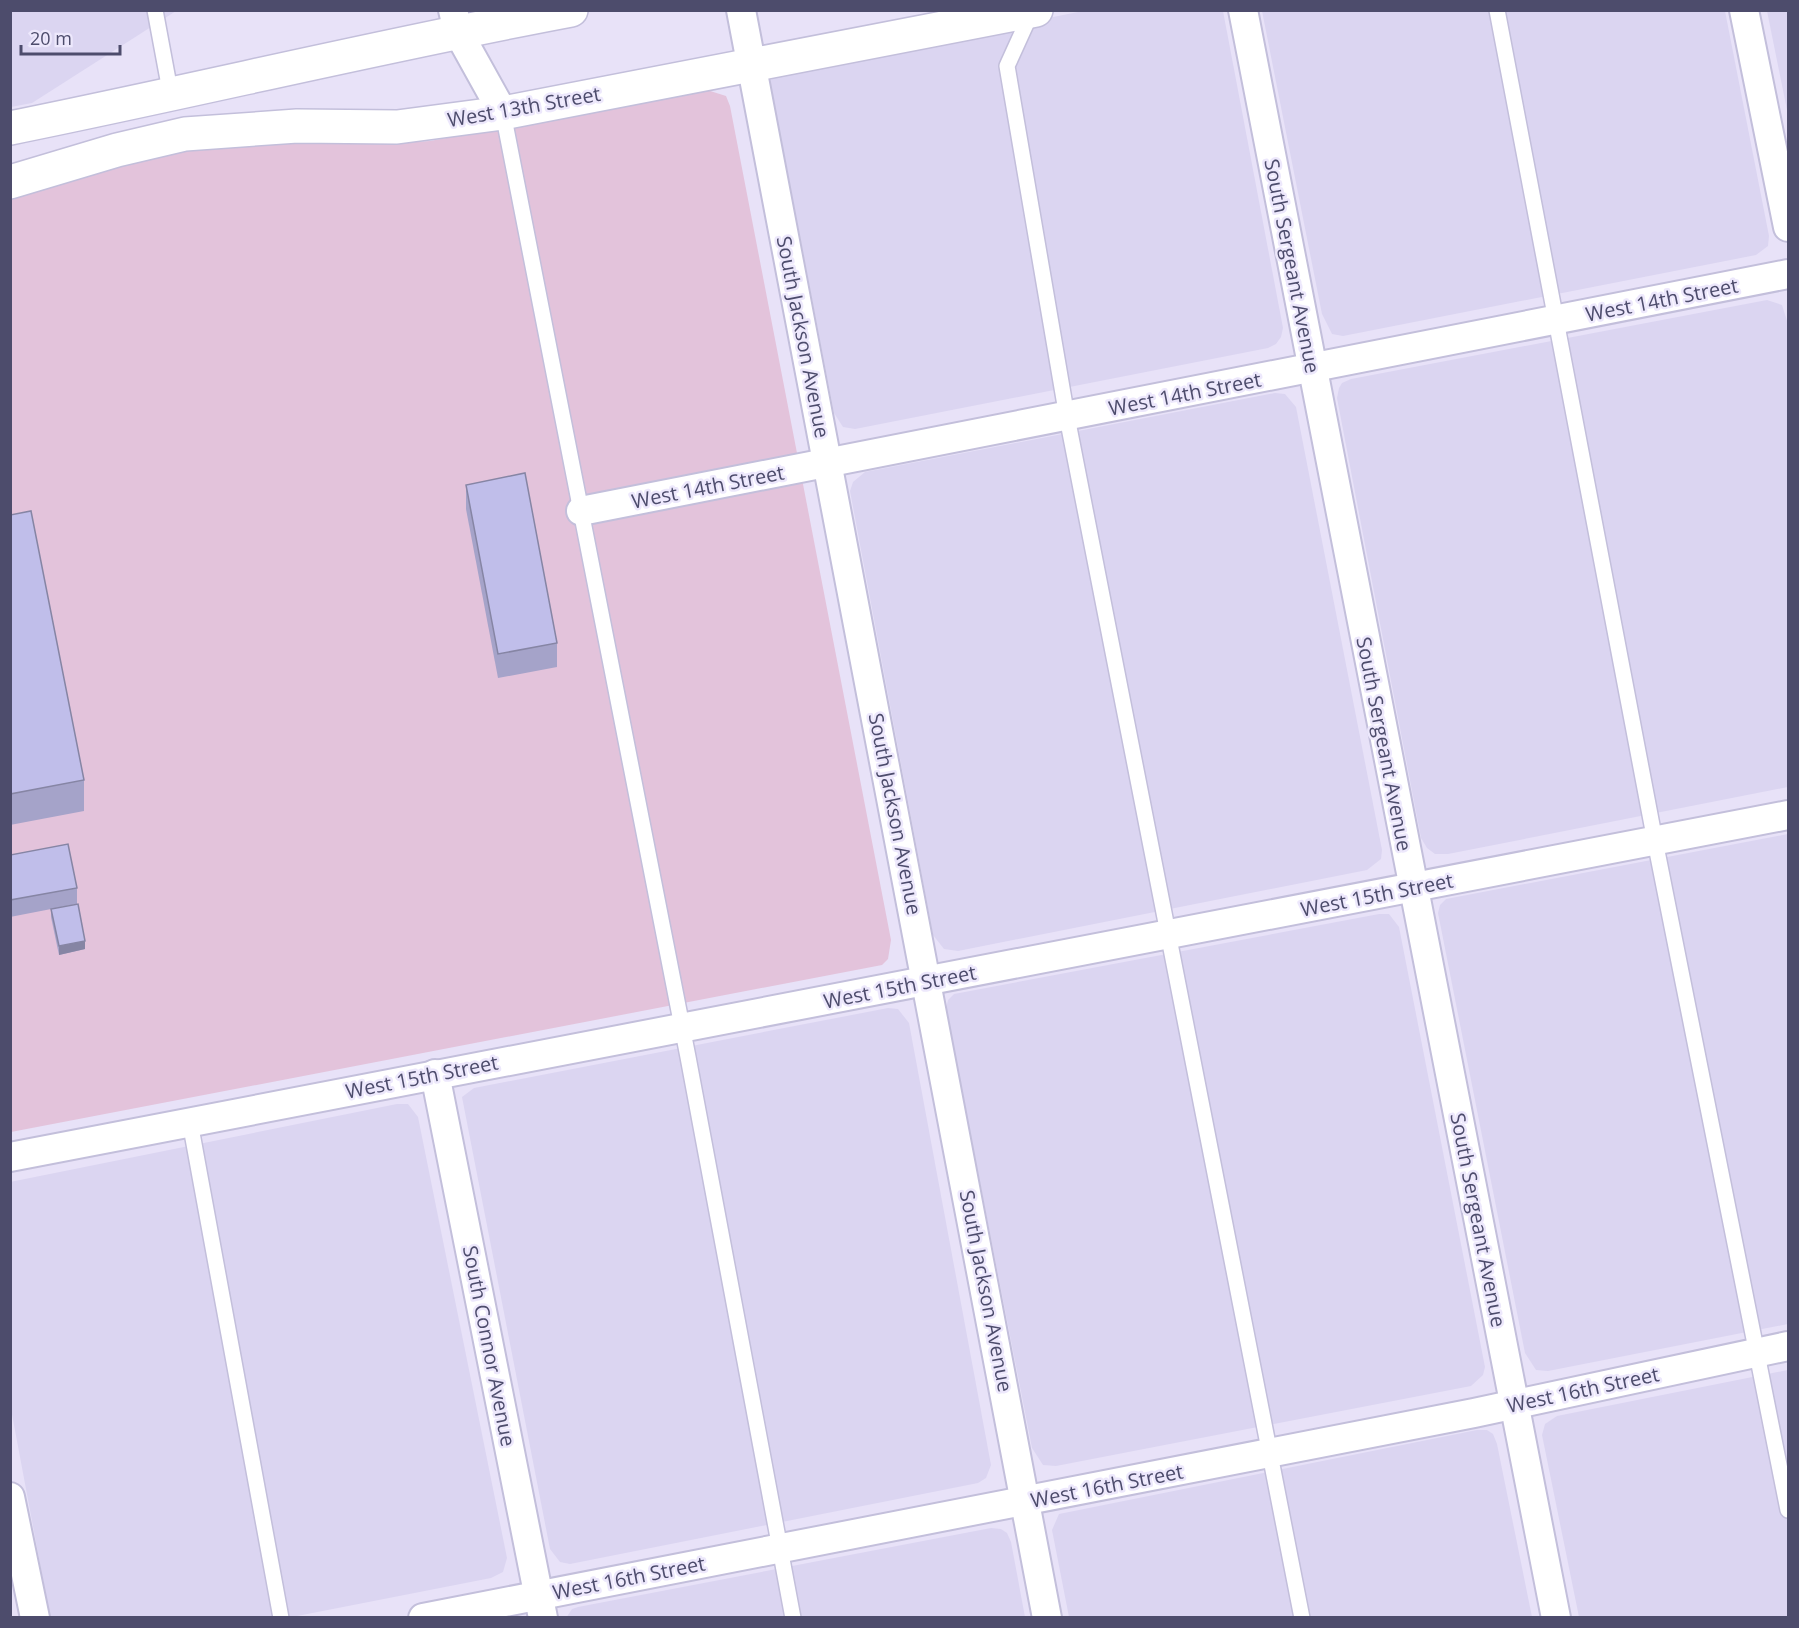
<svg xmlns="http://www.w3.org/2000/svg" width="1799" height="1628" font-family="'Open Sans',sans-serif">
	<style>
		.residential { fill: #dbd5f1 }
		.pitch { fill: #e3c3db }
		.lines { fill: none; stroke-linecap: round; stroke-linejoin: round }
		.service-casing { stroke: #c3bfdb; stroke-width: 18 }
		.minor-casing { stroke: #c3bfdb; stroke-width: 32 }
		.tertiary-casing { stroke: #c3bfdb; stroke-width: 36 }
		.service { stroke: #fff; stroke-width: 15 }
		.minor { stroke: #fff; stroke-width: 28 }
		.tertiary { stroke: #fff; stroke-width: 33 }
		.wall { fill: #a5a3c9 }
		.shaded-wall { fill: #8685a4 }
		.building { fill: #c0beea; stroke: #8685a4; stroke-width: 1.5 }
		.labels { text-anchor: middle; stroke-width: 5; stroke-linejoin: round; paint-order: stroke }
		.street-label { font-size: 20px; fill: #4d4c6c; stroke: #ede8fc }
	</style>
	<rect width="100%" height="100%" fill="#e8e2f8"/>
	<g class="residential">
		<polygon points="11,11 176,11 32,103 11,107"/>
		<polygon points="1083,11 1223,11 1283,328 1281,337 1276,344 1268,348 855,429 843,427 834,413 770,81 775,75 783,71"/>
		<polygon points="1262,11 1725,11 1769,236 1768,246 1756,255 1343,336 1332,334 1322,314"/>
		<polygon points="1767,11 1788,11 1788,115"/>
		<polygon points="1767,300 1782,305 1788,324 1788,787 1448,854 1435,854 1427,848 1421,838 1337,398 1339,388 1342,383 1351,379"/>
		<polygon points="1275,393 1285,394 1296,407 1382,850 1381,859 1367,870 958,951 944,949 933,935 850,491 853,482 865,472"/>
		<polygon points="1788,834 1788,1324 1548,1371 1536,1370 1525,1353 1438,913 1440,905 1446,899"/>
		<polygon points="1379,914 1389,914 1399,927 1485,1367 1483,1375 1471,1386 1056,1466 1043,1465 1032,1448 946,1009 948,1000 954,994"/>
		<polygon points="888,1008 898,1009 909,1023 991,1465 986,1478 978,1483 570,1564 560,1562 550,1549 462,1097 474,1088"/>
		<polygon points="397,1104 408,1104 418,1117 507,1558 503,1572 491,1578 292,1617 50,1617 11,1409 10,1182"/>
		<polygon points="1788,1370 1788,1617 1579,1617 1542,1435 1545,1424 1557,1416"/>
		<polygon points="1477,1430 1487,1430 1493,1434 1497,1444 1532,1617 1069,1617 1052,1530 1059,1514"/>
		<polygon points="991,1528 1001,1529 1007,1533 1011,1542 1025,1617 566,1618 572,1609 578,1607"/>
	</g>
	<polygon class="pitch" points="707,90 726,96 730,106 891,940 888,959 882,965 11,1132 11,191 125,155 316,141 385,144 430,141"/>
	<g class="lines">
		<g class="service-casing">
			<g id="service">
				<polyline points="155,10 171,96"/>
				<polyline points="1497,10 1655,841 1788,1510"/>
				<polyline points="1032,11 1007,66 1067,417 1302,1618"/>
				<polyline points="503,113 688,1057 793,1618"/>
				<polyline points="190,1122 281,1618"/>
			</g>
		</g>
		<g class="minor-casing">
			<g id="minor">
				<polyline points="453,10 458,32 503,113"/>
				<polyline points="741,10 1047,1618"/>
				<polyline points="1243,10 1556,1618"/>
				<polyline points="1744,10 1788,227"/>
				<polyline points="581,511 1788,274"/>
				<polyline points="435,1074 543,1618"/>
				<polyline points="10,1157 1788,815"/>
				<polyline points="10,1497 35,1618"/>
				<polyline points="423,1618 1474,1413 1788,1346"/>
			</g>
		</g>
		<g class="tertiary-casing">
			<g id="tertiary">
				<path d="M10 128C198 90 384 45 571 10"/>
				<polyline points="10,182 117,150 185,134 297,126 397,127 503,113 1036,10"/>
			</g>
		</g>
		<use href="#service" class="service"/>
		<use href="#minor" class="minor"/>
		<use href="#tertiary" class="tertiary"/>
	</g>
	<g class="wall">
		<polygon points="10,418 11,423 11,454 10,454"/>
		<polygon points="466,485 557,643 557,667 498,678 466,509"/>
		<polygon points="10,515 84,780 84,811 10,825"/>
		<polygon points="10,855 77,888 77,904 10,917"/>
		<polygon points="51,909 85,949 59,955 51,917"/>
	</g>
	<polygon class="shaded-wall" points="85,941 85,949 59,955 59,946"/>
	<g class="building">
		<polygon points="525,473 557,643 498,654 466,485"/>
		<polygon points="31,511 84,780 10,794 10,515"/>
		<polygon points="68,844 77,888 10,900 10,855"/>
		<polygon points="78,904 85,941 59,946 51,909"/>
	</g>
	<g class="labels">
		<g class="street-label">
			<text transform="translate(524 107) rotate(-10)" y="7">West 13th Street</text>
			<text transform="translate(1292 266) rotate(79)" y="7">South Sergeant Avenue</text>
			<text transform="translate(1662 300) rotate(-11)" y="7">West 14th Street</text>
			<text transform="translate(803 337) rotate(79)" y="7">South Jackson Avenue</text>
			<text transform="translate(1185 394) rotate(-11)" y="7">West 14th Street</text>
			<text transform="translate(708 487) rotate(-11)" y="7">West 14th Street</text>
			<text transform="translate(1384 744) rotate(79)" y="7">South Sergeant Avenue</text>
			<text transform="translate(895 814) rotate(79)" y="7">South Jackson Avenue</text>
			<text transform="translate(1377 895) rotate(-11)" y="7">West 15th Street</text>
			<text transform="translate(900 987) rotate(-11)" y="7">West 15th Street</text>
			<text transform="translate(422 1077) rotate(-11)" y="7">West 15th Street</text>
			<text transform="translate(1478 1220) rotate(79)" y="7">South Sergeant Avenue</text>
			<text transform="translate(986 1291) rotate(79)" y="7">South Jackson Avenue</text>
			<text transform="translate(489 1346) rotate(79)" y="7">South Connor Avenue</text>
			<text transform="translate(1583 1390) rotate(-12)" y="7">West 16th Street</text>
			<text transform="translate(1107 1486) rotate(-11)" y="7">West 16th Street</text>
			<text transform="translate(629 1578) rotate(-11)" y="7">West 16th Street</text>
		</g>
	</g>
	<rect width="1799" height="1628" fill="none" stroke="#4d4c6c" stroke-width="24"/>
	<path d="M21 45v9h99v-9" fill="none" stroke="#4d4c6c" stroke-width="3"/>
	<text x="30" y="45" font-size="18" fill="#4d4c6c" stroke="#ede8fc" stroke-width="4.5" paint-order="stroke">20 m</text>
</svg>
